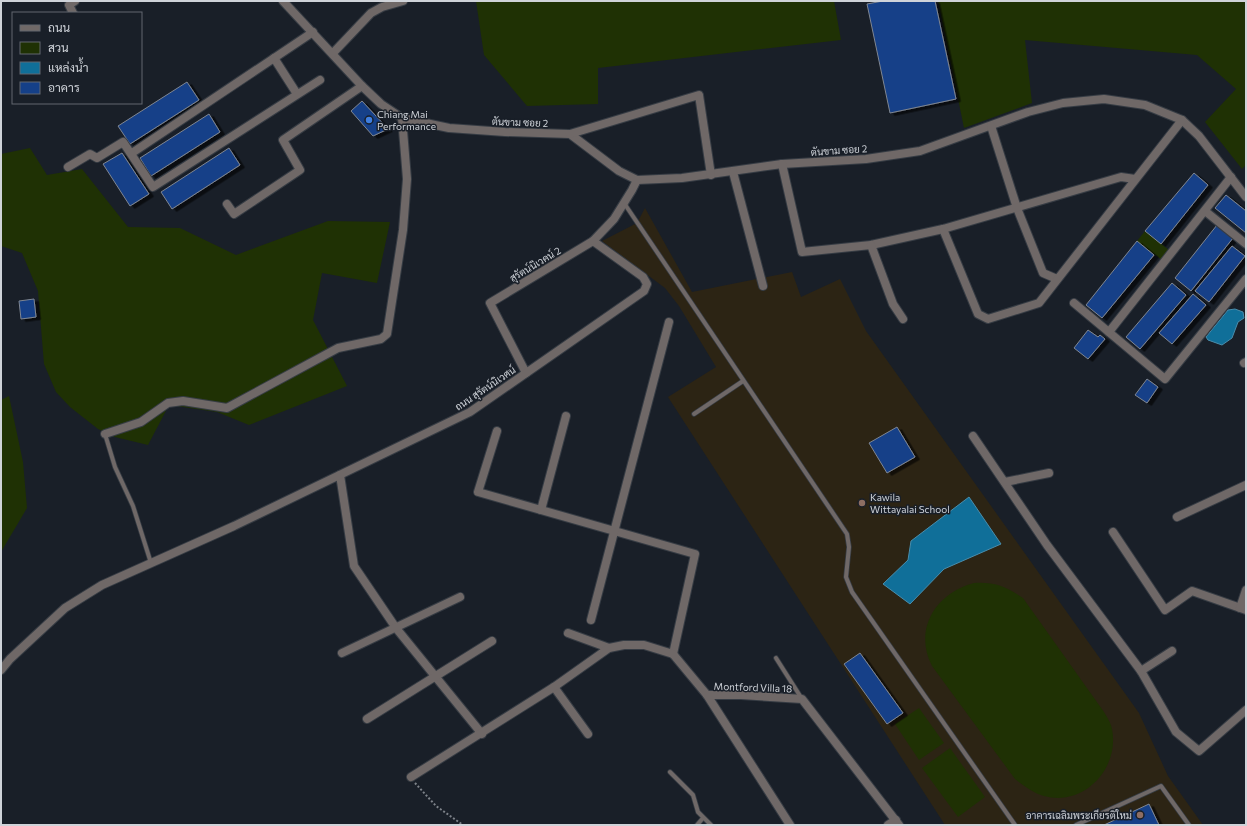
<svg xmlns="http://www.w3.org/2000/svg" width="1247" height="826" font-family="Commissioner,Sarabun,sans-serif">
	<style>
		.education { fill: #2c2414 }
		.green { fill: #1f3104 }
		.water { fill: #106f99; stroke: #498dac }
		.building { fill: #154088; stroke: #7f8692; filter: url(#shadow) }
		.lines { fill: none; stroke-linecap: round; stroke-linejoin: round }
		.service-casing { stroke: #363c44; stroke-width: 5.5 }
		.minor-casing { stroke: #363c44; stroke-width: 10 }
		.path { stroke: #7d8289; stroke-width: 2; stroke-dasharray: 2 2; stroke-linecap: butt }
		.service { stroke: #6f6867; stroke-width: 4 }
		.minor { stroke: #6f6867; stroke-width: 8 }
		.shop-dot { fill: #3f7fe0; stroke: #191f28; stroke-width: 1.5 }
		.education-dot { fill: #8d6e63; stroke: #191f28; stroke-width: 1.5 }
		.labels { text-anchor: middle; stroke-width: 3; stroke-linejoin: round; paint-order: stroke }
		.poi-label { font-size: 10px; fill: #cfd3d9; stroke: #191f28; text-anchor: start }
		.street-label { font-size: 10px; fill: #cfd3d9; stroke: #191f28 }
	</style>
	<defs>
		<filter id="shadow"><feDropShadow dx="4.5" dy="2.5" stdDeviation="0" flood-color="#0009"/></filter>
	</defs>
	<rect width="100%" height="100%" fill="#191f28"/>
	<polygon class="education" points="645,208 692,292 792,272 801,297 840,279 866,331 1139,713 1168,776 1203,825 945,825 668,397 716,367 679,306 665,288 602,241 637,223"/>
	<g class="green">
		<polygon points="476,1 834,1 841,40 598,68 598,104 527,106 484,55"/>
		<polygon points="938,1 1246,1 1246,165 1242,169 1205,122 1236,89 1197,55 1025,40 1032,103 964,128"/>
		<polygon points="30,148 47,175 82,169 128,227 180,228 236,255 328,221 390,222 377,283 322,273 313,320 347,386 249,425 217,412 169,405 148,445 115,437 98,429 70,407 56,392 44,364 38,291 22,253 1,246 1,154"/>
		<polygon points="1145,231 1169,250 1162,260 1137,241"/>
		<polygon points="9,396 23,462 27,508 1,552 1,400"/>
		<path d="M974 583C995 582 1005 586 1023 598L1104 712C1107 717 1111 723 1112 729 1120 768 1084 807 1044 796 1033 793 1024 786 1015 779L932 666C913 629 936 593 974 583Z"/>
		<polygon points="919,708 944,743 919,760 895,724"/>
		<polygon points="950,748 985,797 958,817 922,768"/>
	</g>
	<g class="water">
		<polygon points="1235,309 1243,312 1244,318 1238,322 1232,338 1222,345 1208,340 1206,337 1228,310"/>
		<polygon points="969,497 1001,544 944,569 910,604 883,584 908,560 911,541"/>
	</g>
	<g class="building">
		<polygon points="883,1 935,1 956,99 890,113 867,4"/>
		<polygon points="187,82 199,100 130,144 118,126"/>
		<polygon points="362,101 388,129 373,136 351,111"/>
		<polygon points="209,114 220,132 151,176 140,158"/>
		<polygon points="229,148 240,165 172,209 161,192"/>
		<polygon points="122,153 149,194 130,206 103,164"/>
		<polygon points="1194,173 1208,185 1161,244 1145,231"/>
		<polygon points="1226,195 1246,211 1246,233 1215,208"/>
		<polygon points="1217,225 1233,238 1191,291 1175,278"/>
		<polygon points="1137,241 1154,255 1102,318 1086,305"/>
		<polygon points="1232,246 1245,256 1209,302 1195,291"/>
		<polygon points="1172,283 1186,295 1140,349 1126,337"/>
		<polygon points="1193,294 1206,305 1172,344 1159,333"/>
		<polygon points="34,299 36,317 21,319 19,301"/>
		<polygon points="1088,330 1098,337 1100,335 1105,339 1088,359 1074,348"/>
		<polygon points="1147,379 1158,387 1147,403 1135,395"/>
		<polygon points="897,427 915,457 887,473 869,443"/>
		<polygon points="860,653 903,713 887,724 844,664"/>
		<polygon points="1149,804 1159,825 1104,825"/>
	</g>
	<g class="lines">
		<g class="service-casing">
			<g id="service">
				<polyline points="624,203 847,534 849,547 846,577 852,592 1015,825"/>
				<polyline points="694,414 743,381"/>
				<polyline points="105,434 115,467 133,506 151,563"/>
				<polyline points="776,658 802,699"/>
				<polyline points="670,772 693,795 698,812 711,825"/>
				<polyline points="697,825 703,818"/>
				<polyline points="1076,825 1161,786 1189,825"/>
			</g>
		</g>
		<g class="minor-casing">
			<g id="minor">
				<polyline points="283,1 362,86 381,104 402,118 449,128 505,132 570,134 619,171 637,180 682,178 782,164 866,159 920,151 1028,112 1063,103 1104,99 1145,105 1182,120 1199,136 1246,197"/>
				<polyline points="73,13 69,5 75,1"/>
				<polyline points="333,53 371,13 382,7 403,1"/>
				<polyline points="274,58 297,94"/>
				<polyline points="991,126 1017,208 1043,273 1057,279"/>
				<polyline points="570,134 699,95 711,175"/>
				<polyline points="132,153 313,32"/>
				<polyline points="782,164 802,252 871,245 943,229 1121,177 1135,179"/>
				<polyline points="68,167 90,154 97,158 123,142 153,187 320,80"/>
				<polyline points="733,172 763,286"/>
				<polyline points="227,204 234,214 300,170 283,140 362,86"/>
				<polyline points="1205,211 1246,244"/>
				<polyline points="943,229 978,314 988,319 1039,303 1182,120"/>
				<polyline points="871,245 893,304 903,319"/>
				<polyline points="1074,303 1165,379 1246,279"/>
				<polyline points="1109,332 1231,177"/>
				<polyline points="1244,363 1246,362"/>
				<polyline points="526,373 490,303 593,241 614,219 632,190 637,180"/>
				<polyline points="497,431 478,492 695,554 673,654"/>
				<polyline points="105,434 141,422 168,403 183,401 227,408 338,348 381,339 387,334 403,230 407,179 402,118"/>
				<polyline points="973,436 1047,545 1141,671 1176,732 1199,751 1246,710"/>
				<polyline points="340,475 354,566 396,628 482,734"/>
				<polyline points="1005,482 1049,473"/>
				<polyline points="541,510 566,416"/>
				<polyline points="1177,517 1246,485"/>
				<polyline points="1113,532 1165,610 1192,591 1246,610"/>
				<polyline points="1240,608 1246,590"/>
				<polyline points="591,620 669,322"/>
				<polyline points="568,633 609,648"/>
				<polyline points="342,653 460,597"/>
				<polyline points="1,670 10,659 65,608 102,585 234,526 470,412 644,291 647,284 643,277 593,241"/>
				<polyline points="1141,671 1172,651"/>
				<polyline points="554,687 588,734"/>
				<polyline points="707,695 790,825"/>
				<polyline points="367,719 492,641"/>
				<polyline points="411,777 554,687 609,648 624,645 644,645 673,654 707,695 741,695 802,699 899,825"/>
				<polyline points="888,825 896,820"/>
			</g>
		</g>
		<polyline class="path" points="415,783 436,806 463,825"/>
		<use href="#service" class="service"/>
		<use href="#minor" class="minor"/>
	</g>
	<circle class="shop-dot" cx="369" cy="120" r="4"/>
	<g class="education-dot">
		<circle cx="862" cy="503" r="4"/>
		<circle cx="1140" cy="815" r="4"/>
	</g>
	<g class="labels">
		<g class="poi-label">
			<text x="377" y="118">Chiang Mai<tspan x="377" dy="12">Performance</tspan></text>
			<text x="870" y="501">Kawila<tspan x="870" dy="12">Wittayalai School</tspan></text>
			<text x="1132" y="819" text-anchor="end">อาคารเฉลิมพระเกียรติใหม่</text>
		</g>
		<g class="street-label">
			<text transform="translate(520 122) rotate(2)" y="4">ตันขาม ซอย 2</text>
			<text transform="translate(839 150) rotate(-4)" y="4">ตันขาม ซอย 2</text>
			<text transform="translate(535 264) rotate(-31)" y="4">สุรัตน์นิเวคน์ 2</text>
			<text transform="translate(485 388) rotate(-34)" y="4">ถนน สุรัตน์นิเวศน์</text>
			<text transform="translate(753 687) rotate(2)" y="4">Montford Villa 18</text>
		</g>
	</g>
	<rect width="1247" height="826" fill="none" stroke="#cfd3d9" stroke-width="4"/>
	<rect x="12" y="12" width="130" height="92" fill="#191f28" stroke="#62676f"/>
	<rect x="20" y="25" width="20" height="6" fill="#6f6867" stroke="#62676f"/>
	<text x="48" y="32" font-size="12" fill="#cfd3d9">ถนน</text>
	<rect x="20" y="42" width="20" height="12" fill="#1f3104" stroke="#62676f"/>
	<text x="48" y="52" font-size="12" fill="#cfd3d9">สวน</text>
	<rect x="20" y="62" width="20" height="12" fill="#106f99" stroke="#62676f"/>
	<text x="48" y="72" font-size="12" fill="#cfd3d9">แหล่งน้ำ</text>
	<rect x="20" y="82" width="20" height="12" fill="#154088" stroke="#62676f"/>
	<text x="48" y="92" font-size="12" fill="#cfd3d9">อาคาร</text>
</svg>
